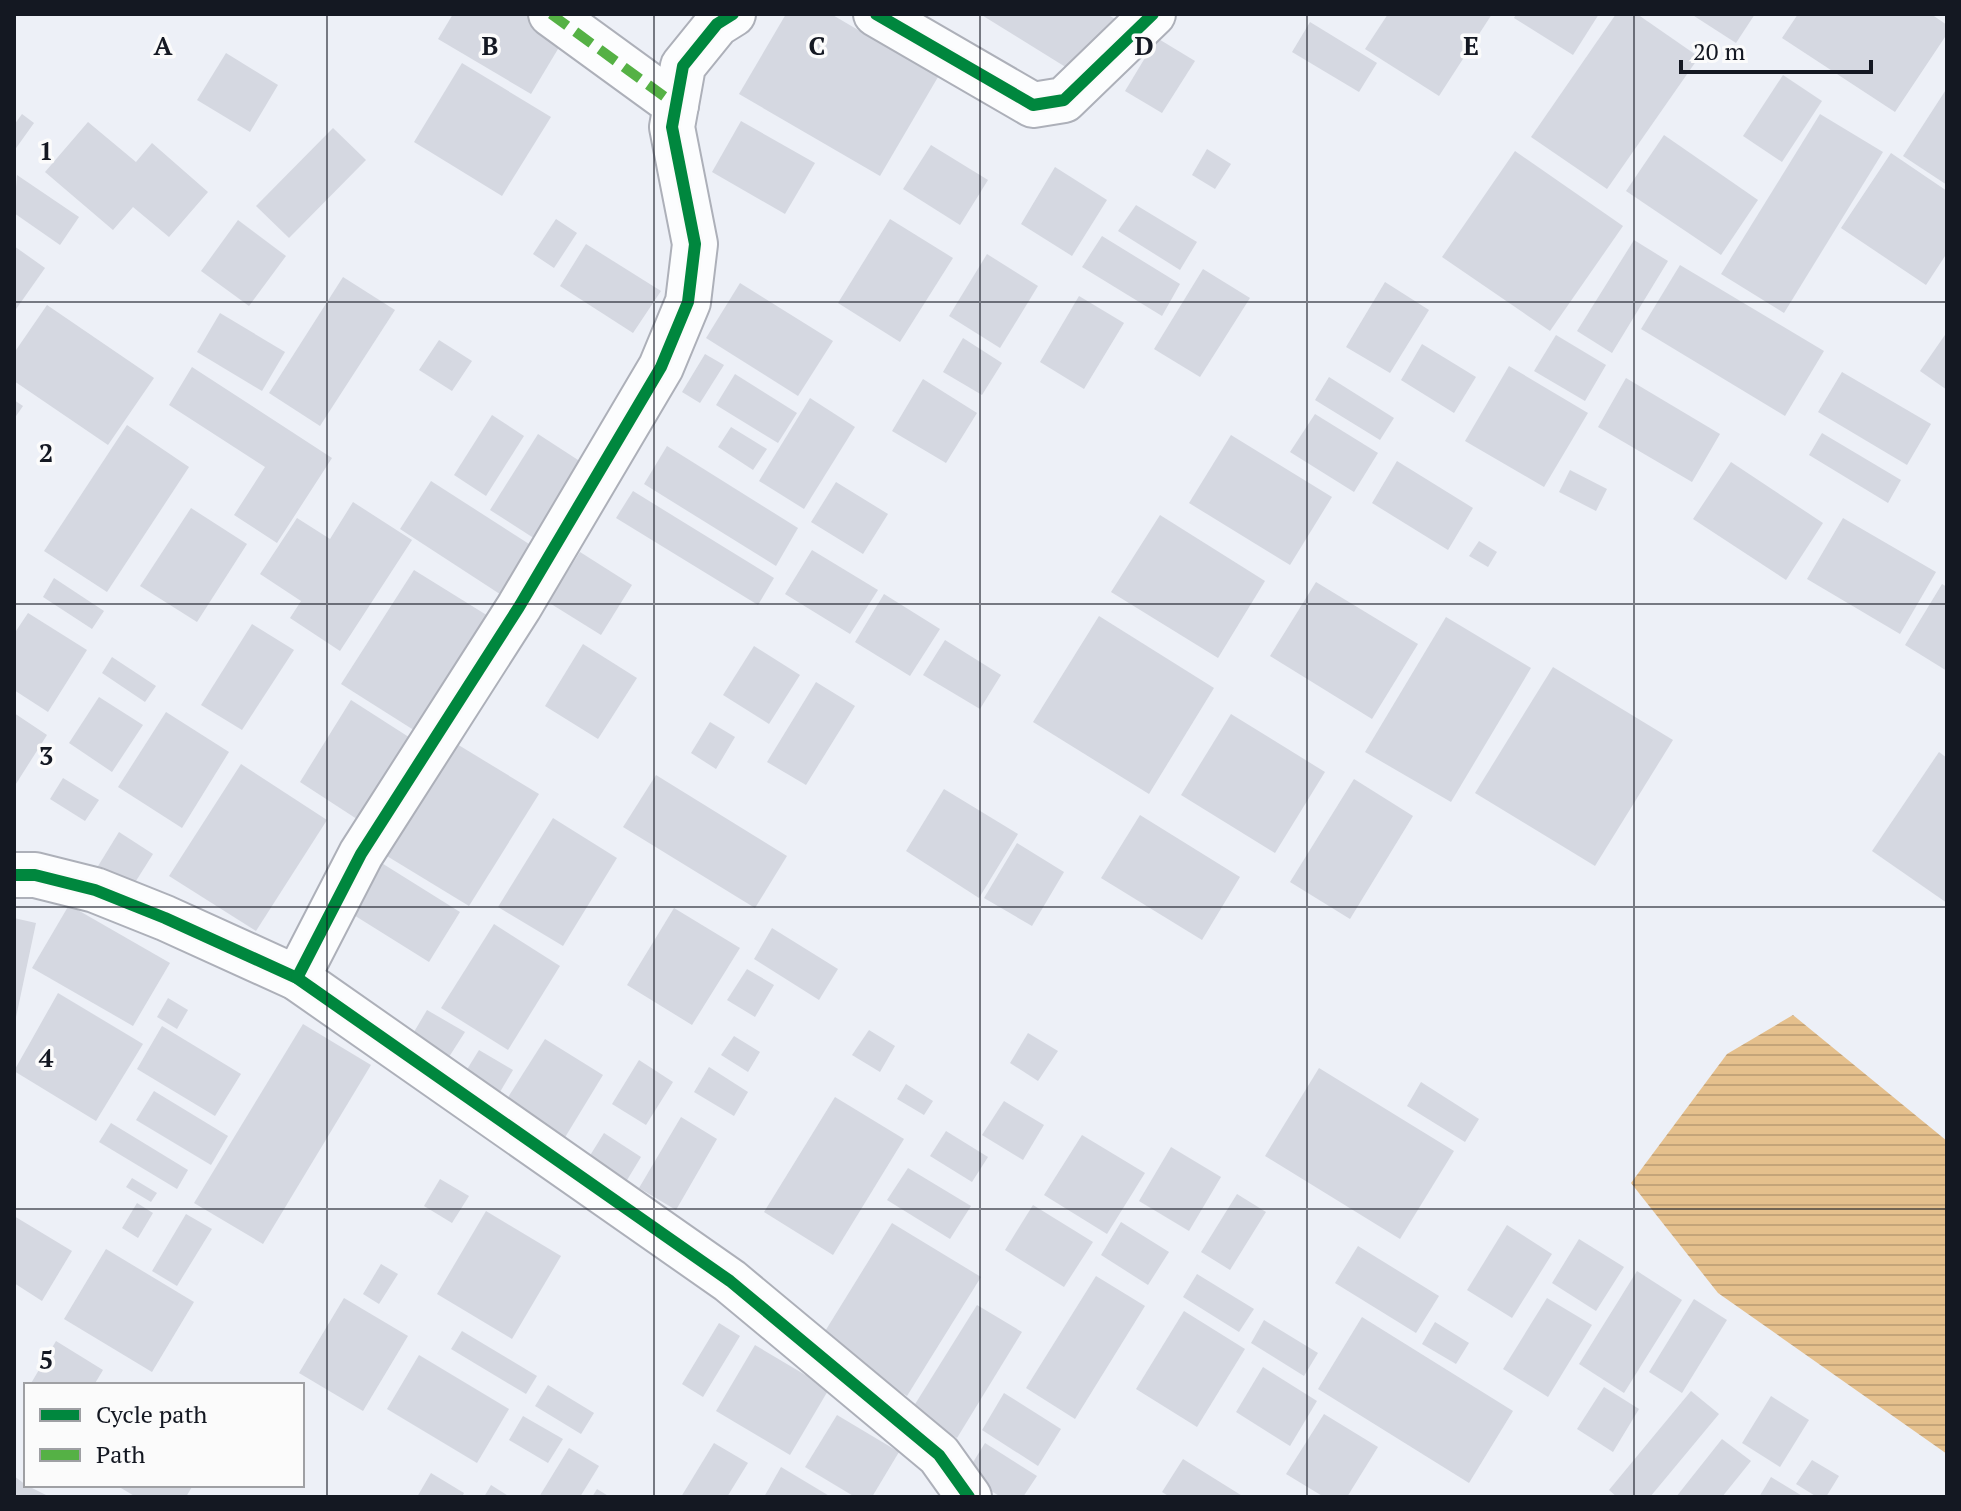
<svg xmlns="http://www.w3.org/2000/svg" width="1961" height="1511" font-family="'PT Serif',serif">
	<style>
		.water { fill: url(#water-rules) }
		.building { fill: #d5d8e1 }
		.lines { fill: none; stroke-linecap: round; stroke-linejoin: round }
		.street-casing { stroke: #adb0b9; stroke-width: 48 }
		.street { stroke: #fcfdfe; stroke-width: 44 }
		.quiet { stroke: #55b145; stroke-width: 10; stroke-dasharray: 20 10; stroke-linecap: butt }
		.cycleway-casing { stroke: #fbfbfb; stroke-width: 17 }
		.cycleway { stroke: #00873e; stroke-width: 12 }
		.grid { fill: none; stroke: #141822; stroke-width: 2; stroke-opacity: 0.55 }
		.grid-label { font-size: 26px; text-anchor: middle; font-weight: bold; fill: #141822; stroke: #fbfbfb; stroke-width: 7; stroke-linejoin: round; paint-order: stroke }
	</style>
	<defs>
		<pattern id="water-rules" width="6" height="5" patternUnits="userSpaceOnUse" patternTransform="scale(2)"><rect width="6" height="5" fill="#e5c08d"/><path d="M0 2.5h6" fill="none" stroke="#c4a479"/></pattern>
	</defs>
	<rect width="100%" height="100%" fill="#edf0f7"/>
	<polygon class="water" points="1793,1015 1947,1141 1947,1454 1718,1293 1631,1183 1727,1054"/>
	<g class="building">
		<polygon points="453,14 579,14 531,94 438,39"/>
		<polygon points="786,14 831,14 938,77 880,176 739,94"/>
		<polygon points="980,14 1107,14 1115,19 1080,76"/>
		<polygon points="1388,14 1492,14 1439,96 1365,49"/>
		<polygon points="1516,14 1599,14 1573,55 1514,18"/>
		<polygon points="1616,14 1637,14 1699,57 1607,189 1531,137"/>
		<polygon points="1691,14 1755,14 1736,43"/>
		<polygon points="1798,14 1931,14 1947,25 1947,34 1895,112 1782,38"/>
		<polygon points="1310,22 1377,63 1359,92 1292,52"/>
		<polygon points="1157,38 1195,61 1162,113 1125,91"/>
		<polygon points="226,53 278,85 250,132 197,100"/>
		<polygon points="462,63 551,117 502,196 414,142"/>
		<polygon points="1783,75 1822,101 1782,162 1743,136"/>
		<polygon points="1947,88 1947,185 1903,156"/>
		<polygon points="22,114 34,123 14,151 14,125"/>
		<polygon points="1820,114 1883,152 1784,313 1721,274"/>
		<polygon points="741,121 815,163 785,214 712,172"/>
		<polygon points="88,122 136,162 152,143 208,192 169,237 133,207 113,230 45,172"/>
		<polygon points="333,128 366,160 289,238 256,206"/>
		<polygon points="1664,135 1758,200 1721,255 1626,191"/>
		<polygon points="931,145 988,180 960,225 903,189"/>
		<polygon points="1207,149 1231,164 1215,189 1192,175"/>
		<polygon points="1515,151 1623,226 1550,331 1442,257"/>
		<polygon points="1891,153 1947,191 1947,253 1926,285 1841,228"/>
		<polygon points="1055,167 1107,200 1072,256 1021,224"/>
		<polygon points="17,175 79,217 60,245 14,213"/>
		<polygon points="1136,205 1197,242 1180,270 1118,231"/>
		<polygon points="556,219 577,233 554,268 533,254"/>
		<polygon points="890,219 953,258 900,342 838,303"/>
		<polygon points="238,220 286,256 249,306 201,271"/>
		<polygon points="1102,236 1180,284 1162,316 1082,267"/>
		<polygon points="1634,240 1668,261 1612,353 1577,331"/>
		<polygon points="586,244 661,291 633,333 560,286"/>
		<polygon points="14,246 45,268 14,312"/>
		<polygon points="987,254 1038,286 1000,348 949,316"/>
		<polygon points="1680,265 1824,351 1785,416 1641,329"/>
		<polygon points="1203,269 1250,298 1200,377 1154,349"/>
		<polygon points="343,277 395,310 320,426 269,393"/>
		<polygon points="1385,282 1429,310 1390,373 1346,347"/>
		<polygon points="740,283 833,341 798,396 706,338"/>
		<polygon points="1079,296 1124,323 1084,389 1040,362"/>
		<polygon points="47,305 154,378 108,445 14,381 14,353"/>
		<polygon points="220,313 285,352 262,391 197,352"/>
		<polygon points="1947,332 1947,390 1920,371"/>
		<polygon points="1556,335 1606,365 1585,401 1534,371"/>
		<polygon points="963,338 1002,363 982,395 943,372"/>
		<polygon points="439,340 472,361 452,391 419,370"/>
		<polygon points="1422,344 1476,377 1454,413 1401,380"/>
		<polygon points="705,354 724,365 700,403 682,392"/>
		<polygon points="1509,366 1588,413 1544,487 1465,441"/>
		<polygon points="192,367 332,458 277,543 234,515 265,467 169,405"/>
		<polygon points="1842,372 1931,424 1907,465 1818,412"/>
		<polygon points="735,374 797,413 778,443 716,405"/>
		<polygon points="1329,377 1394,418 1380,440 1315,400"/>
		<polygon points="1626,378 1720,434 1692,482 1598,427"/>
		<polygon points="923,379 977,413 946,463 892,431"/>
		<polygon points="810,398 855,427 804,509 759,481"/>
		<polygon points="14,400 23,406 14,419"/>
		<polygon points="1315,414 1378,453 1354,492 1290,452"/>
		<polygon points="492,415 524,436 486,496 454,475"/>
		<polygon points="127,425 189,467 107,592 44,551"/>
		<polygon points="731,427 767,449 753,470 718,447"/>
		<polygon points="1822,433 1901,480 1888,503 1809,455"/>
		<polygon points="538,434 595,471 546,546 490,510"/>
		<polygon points="1231,435 1332,497 1290,565 1189,503"/>
		<polygon points="667,446 798,528 776,566 644,484"/>
		<polygon points="1397,461 1473,508 1448,550 1372,503"/>
		<polygon points="1731,462 1823,523 1786,580 1693,519"/>
		<polygon points="1570,470 1607,489 1596,511 1559,492"/>
		<polygon points="431,481 540,551 509,600 400,529"/>
		<polygon points="836,482 888,514 863,554 811,522"/>
		<polygon points="633,491 774,578 758,605 616,518"/>
		<polygon points="353,502 412,540 340,651 290,618 301,601 260,574 297,518 330,539"/>
		<polygon points="191,508 247,544 197,622 140,586"/>
		<polygon points="1160,515 1265,581 1218,658 1111,592"/>
		<polygon points="1843,518 1936,572 1900,634 1807,579"/>
		<polygon points="1479,541 1497,552 1488,567 1469,556"/>
		<polygon points="812,550 878,590 850,634 785,594"/>
		<polygon points="580,552 632,585 601,635 548,602"/>
		<polygon points="414,570 493,619 420,734 341,684"/>
		<polygon points="54,578 104,611 92,629 43,597"/>
		<polygon points="1316,582 1418,644 1372,719 1270,656"/>
		<polygon points="1942,584 1947,587 1947,671 1905,645"/>
		<polygon points="884,594 940,629 910,676 855,642"/>
		<polygon points="28,613 87,650 48,712 14,690 14,634"/>
		<polygon points="1099,616 1214,688 1149,794 1033,722"/>
		<polygon points="1446,617 1531,668 1451,802 1365,752"/>
		<polygon points="252,624 294,650 242,730 201,705"/>
		<polygon points="945,640 1001,675 980,709 923,675"/>
		<polygon points="583,644 637,678 598,739 545,706"/>
		<polygon points="754,646 800,675 769,724 723,695"/>
		<polygon points="112,657 156,686 145,702 102,673"/>
		<polygon points="1553,667 1673,740 1595,866 1475,793"/>
		<polygon points="816,682 855,706 806,785 767,762"/>
		<polygon points="99,697 143,725 112,772 69,743"/>
		<polygon points="351,700 415,741 363,823 300,782"/>
		<polygon points="166,712 229,752 182,828 118,787"/>
		<polygon points="14,713 47,735 14,787"/>
		<polygon points="1231,714 1325,772 1275,853 1181,795"/>
		<polygon points="710,722 735,737 716,769 691,753"/>
		<polygon points="447,738 539,794 469,906 377,850"/>
		<polygon points="1939,752 1947,758 1947,903 1872,851"/>
		<polygon points="241,764 327,820 256,931 169,876"/>
		<polygon points="656,775 787,856 755,908 623,827"/>
		<polygon points="63,778 99,800 85,821 50,799"/>
		<polygon points="1354,779 1413,816 1350,919 1290,882"/>
		<polygon points="944,789 1018,834 979,898 906,851"/>
		<polygon points="1140,815 1240,877 1202,940 1101,878"/>
		<polygon points="553,818 617,858 563,946 498,907"/>
		<polygon points="119,832 153,854 129,892 95,871"/>
		<polygon points="1017,843 1064,872 1032,926 984,898"/>
		<polygon points="380,862 460,912 429,962 349,912"/>
		<polygon points="69,905 170,963 133,1026 32,968"/>
		<polygon points="674,908 740,948 692,1025 627,985"/>
		<polygon points="14,918 36,923 15,1022 14,1022"/>
		<polygon points="494,924 560,966 508,1050 441,1008"/>
		<polygon points="772,928 838,969 819,1000 754,959"/>
		<polygon points="747,969 774,985 755,1017 727,1000"/>
		<polygon points="58,993 143,1044 96,1121 14,1071"/>
		<polygon points="168,998 188,1010 177,1029 157,1017"/>
		<polygon points="427,1010 465,1032 447,1060 411,1037"/>
		<polygon points="303,1024 371,1065 263,1244 194,1203"/>
		<polygon points="162,1026 241,1074 215,1116 137,1069"/>
		<polygon points="869,1030 895,1046 880,1072 852,1055"/>
		<polygon points="1028,1033 1058,1051 1038,1081 1010,1063"/>
		<polygon points="734,1036 760,1052 748,1072 721,1055"/>
		<polygon points="545,1039 603,1075 564,1139 505,1102"/>
		<polygon points="479,1050 513,1070 500,1092 466,1071"/>
		<polygon points="639,1060 673,1082 646,1125 612,1104"/>
		<polygon points="709,1067 748,1092 734,1116 694,1092"/>
		<polygon points="1319,1068 1454,1151 1400,1239 1265,1156"/>
		<polygon points="1421,1082 1479,1119 1465,1142 1407,1106"/>
		<polygon points="906,1084 933,1101 924,1115 897,1099"/>
		<polygon points="154,1091 228,1136 211,1165 136,1120"/>
		<polygon points="835,1097 904,1139 833,1255 764,1212"/>
		<polygon points="1004,1101 1044,1125 1023,1160 982,1135"/>
		<polygon points="681,1117 717,1139 676,1210 639,1188"/>
		<polygon points="111,1123 188,1170 177,1189 99,1142"/>
		<polygon points="946,1131 988,1157 972,1182 930,1156"/>
		<polygon points="604,1133 641,1157 624,1185 586,1162"/>
		<polygon points="1082,1135 1145,1173 1107,1234 1044,1195"/>
		<polygon points="1171,1147 1221,1177 1189,1231 1139,1201"/>
		<polygon points="908,1168 971,1206 950,1239 887,1200"/>
		<polygon points="132,1178 157,1193 151,1202 126,1187"/>
		<polygon points="440,1179 469,1196 452,1223 424,1206"/>
		<polygon points="1237,1194 1266,1212 1230,1270 1201,1252"/>
		<polygon points="137,1203 153,1213 138,1238 122,1228"/>
		<polygon points="1033,1205 1093,1242 1064,1287 1005,1250"/>
		<polygon points="486,1211 561,1256 512,1339 437,1294"/>
		<polygon points="186,1214 212,1229 177,1286 152,1271"/>
		<polygon points="14,1216 72,1251 42,1301 14,1283"/>
		<polygon points="1121,1222 1169,1252 1148,1285 1101,1255"/>
		<polygon points="892,1223 981,1277 907,1396 819,1341"/>
		<polygon points="1507,1225 1552,1254 1512,1318 1467,1290"/>
		<polygon points="1579,1239 1624,1267 1596,1311 1552,1283"/>
		<polygon points="1358,1246 1439,1296 1416,1333 1335,1283"/>
		<polygon points="106,1249 194,1302 152,1372 64,1319"/>
		<polygon points="381,1264 398,1274 379,1304 363,1294"/>
		<polygon points="1637,1271 1682,1300 1624,1393 1579,1364"/>
		<polygon points="1197,1274 1254,1309 1239,1332 1183,1297"/>
		<polygon points="1096,1276 1145,1306 1075,1419 1026,1388"/>
		<polygon points="344,1298 408,1336 363,1411 299,1373"/>
		<polygon points="1547,1298 1592,1325 1548,1397 1503,1369"/>
		<polygon points="1694,1299 1727,1320 1682,1393 1649,1372"/>
		<polygon points="977,1305 1022,1332 957,1438 912,1409"/>
		<polygon points="1184,1311 1245,1349 1197,1427 1136,1389"/>
		<polygon points="1362,1317 1513,1411 1469,1483 1318,1389"/>
		<polygon points="1264,1320 1318,1353 1304,1376 1251,1343"/>
		<polygon points="1435,1322 1469,1343 1456,1364 1422,1344"/>
		<polygon points="719,1323 740,1336 703,1397 682,1384"/>
		<polygon points="462,1331 537,1376 526,1394 451,1349"/>
		<polygon points="56,1341 103,1370 94,1385 30,1385"/>
		<polygon points="755,1345 829,1389 790,1455 716,1411"/>
		<polygon points="419,1355 509,1409 477,1463 387,1409"/>
		<polygon points="1263,1367 1317,1401 1290,1446 1236,1412"/>
		<polygon points="548,1385 594,1413 581,1434 535,1406"/>
		<polygon points="1604,1387 1639,1409 1613,1452 1577,1429"/>
		<polygon points="1691,1391 1719,1414 1650,1497 1617,1497 1609,1490"/>
		<polygon points="1004,1393 1061,1429 1038,1466 982,1430"/>
		<polygon points="1771,1396 1809,1420 1780,1467 1742,1443"/>
		<polygon points="1324,1414 1378,1447 1347,1497 1324,1497 1286,1474"/>
		<polygon points="837,1415 899,1452 872,1497 855,1497 805,1467"/>
		<polygon points="523,1416 563,1439 548,1463 509,1440"/>
		<polygon points="1722,1439 1751,1461 1722,1497 1676,1497"/>
		<polygon points="714,1443 748,1463 727,1497 681,1497"/>
		<polygon points="985,1443 1037,1476 1023,1497 1001,1497 965,1475"/>
		<polygon points="569,1448 599,1466 580,1497 539,1497"/>
		<polygon points="1183,1459 1244,1497 1170,1497 1162,1492"/>
		<polygon points="1812,1460 1839,1476 1826,1497 1817,1497 1796,1484"/>
		<polygon points="781,1467 831,1497 764,1497"/>
		<polygon points="431,1473 464,1493 462,1497 417,1497"/>
		<polygon points="14,1476 26,1485 50,1497 14,1497"/>
		<polygon points="1771,1477 1804,1497 1759,1497"/>
		<polygon points="116,1485 193,1485 186,1497 136,1497"/>
		<polygon points="491,1485 510,1497 484,1497"/>
		<polygon points="597,1489 610,1497 592,1497"/>
	</g>
	<g class="lines">
		<g class="street-casing">
			<g id="street">
				<polyline points="551,14 676,105"/>
				<polyline points="876,14 1033,105 1064,100 1153,14"/>
				<polyline points="14,875 35,875 95,890 165,918 297,978 730,1281 939,1455 969,1497"/>
				<polyline points="297,978 361,854 519,607 661,367 688,302 695,244 672,127 683,66 717,24 733,14"/>
			</g>
		</g>
		<use href="#street" class="street"/>
		<polyline class="quiet" points="551,14 676,105"/>
		<g class="cycleway-casing">
			<g id="cycleway">
				<polyline points="876,14 1033,105 1064,100 1153,14"/>
				<polyline points="14,875 35,875 95,890 165,918 297,978 730,1281 939,1455 969,1497"/>
				<polyline points="297,978 361,854 519,607 661,367 688,302 695,244 672,127 683,66 717,24 733,14"/>
			</g>
		</g>
		<use href="#cycleway" class="cycleway"/>
	</g>
	<path class="grid" d="M327 14V1497M654 14V1497M980 14V1497M1307 14V1497M1634 14V1497M14 302H1947M14 604H1947M14 907H1947M14 1209H1947"/>
	<g class="grid-label">
		<text x="163" y="55">A</text>
		<text x="490" y="55">B</text>
		<text x="817" y="55">C</text>
		<text x="1144" y="55">D</text>
		<text x="1471" y="55">E</text>
		<text x="46" y="160">1</text>
		<text x="46" y="462">2</text>
		<text x="46" y="765">3</text>
		<text x="46" y="1067">4</text>
		<text x="46" y="1369">5</text>
	</g>
	<rect width="1961" height="1511" fill="none" stroke="#141822" stroke-width="32"/>
	<rect x="24" y="1383" width="280" height="104" fill="#fbfbfb" stroke="#9fa0a4" stroke-width="2"/>
	<rect x="40" y="1409" width="40" height="12" fill="#00873e" stroke="#9fa0a4" stroke-width="2"/>
	<text x="96" y="1423" font-size="24" fill="#141822">Cycle path</text>
	<rect x="40" y="1449" width="40" height="12" fill="#55b145" stroke="#9fa0a4" stroke-width="2"/>
	<text x="96" y="1463" font-size="24" fill="#141822">Path</text>
	<path d="M1681 60v12h190v-12" fill="none" stroke="#141822" stroke-width="4"/>
	<text x="1693" y="60" font-size="24" fill="#141822" stroke="#fbfbfb" stroke-width="6" paint-order="stroke">20 m</text>
</svg>
